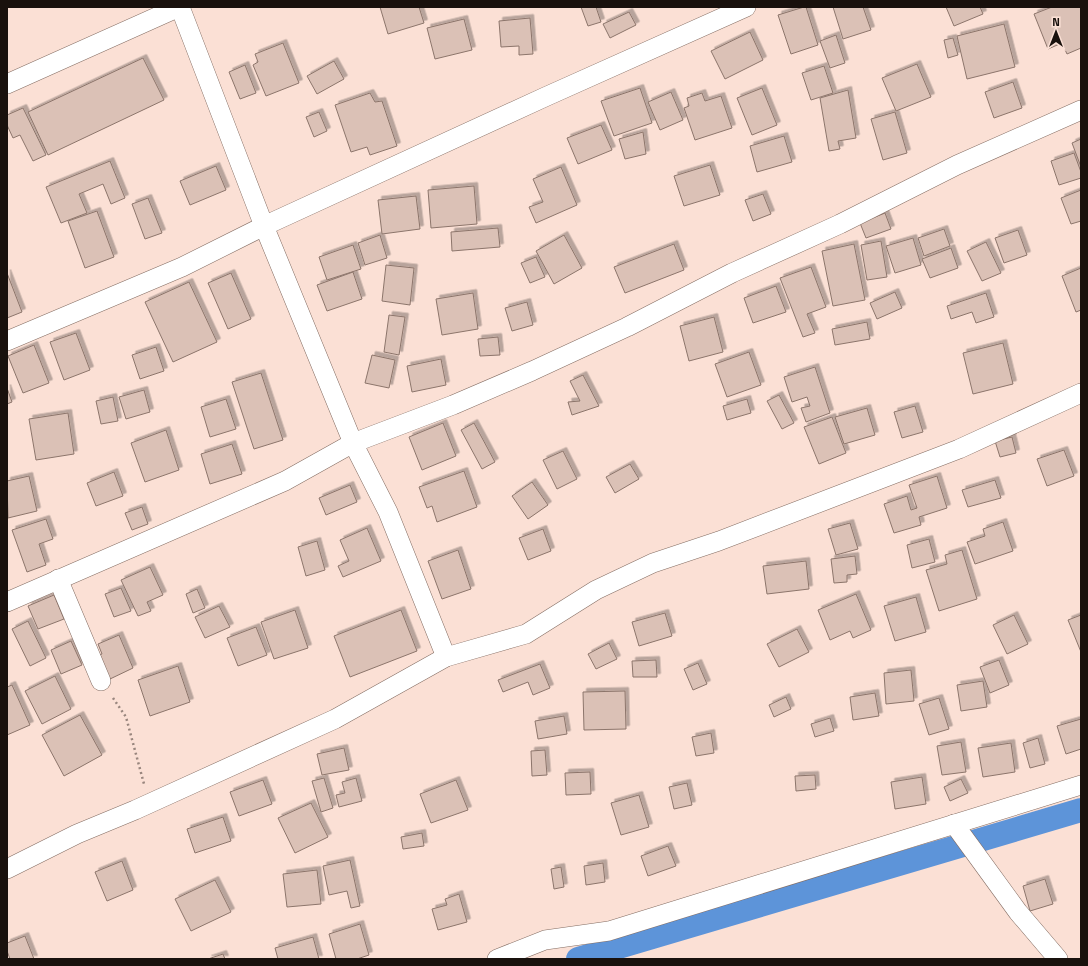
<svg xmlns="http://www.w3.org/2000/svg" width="1088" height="966" font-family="'Titillium Web',sans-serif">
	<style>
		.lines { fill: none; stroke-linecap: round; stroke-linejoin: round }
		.canal { stroke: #5d94d9; stroke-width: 24 }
		.building { fill: #dbc1b6; stroke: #8c756b; filter: url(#shadow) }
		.minor-casing { stroke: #846d63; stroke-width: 20 }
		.path { stroke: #99867e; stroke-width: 2.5; stroke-dasharray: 2 3; stroke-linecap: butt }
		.minor { stroke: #fff; stroke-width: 19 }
	</style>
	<defs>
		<filter id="shadow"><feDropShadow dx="3.5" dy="-3.5" stdDeviation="0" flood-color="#0004"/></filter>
	</defs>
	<rect width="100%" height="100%" fill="#fbe0d5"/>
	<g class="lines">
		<polyline class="canal" points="578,959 1081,810"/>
	</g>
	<g class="building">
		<polygon points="380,7 419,7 424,23 388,34"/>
		<polygon points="581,7 596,7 601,22 588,26"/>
		<polygon points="804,7 806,7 818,45 791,54 778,15"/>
		<polygon points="833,7 863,7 871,30 843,39"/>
		<polygon points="946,7 980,7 983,14 954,26"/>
		<polygon points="1052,7 1081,7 1081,48 1067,54 1062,43 1048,49 1034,14"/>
		<polygon points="629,12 636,25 610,38 603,24"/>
		<polygon points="530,18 533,54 519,55 519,46 501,47 499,21"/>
		<polygon points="464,19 472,50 435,59 427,28"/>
		<polygon points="1004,24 1015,67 967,79 957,36"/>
		<polygon points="750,32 763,60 725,79 711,51"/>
		<polygon points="836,35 845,63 830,68 820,41"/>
		<polygon points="953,38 958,55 948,58 944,40"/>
		<polygon points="283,43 299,83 266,96 253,65 258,62 255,54"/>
		<polygon points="143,58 164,100 48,155 28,112"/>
		<polygon points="334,61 344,79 317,94 307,76"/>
		<polygon points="917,64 931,97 896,111 882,78"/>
		<polygon points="245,65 256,93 240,99 229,72"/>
		<polygon points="824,66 833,93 811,100 802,73"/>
		<polygon points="1013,82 1022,108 994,118 985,92"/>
		<polygon points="640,88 652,123 614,136 601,101"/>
		<polygon points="762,88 777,125 752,135 737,98"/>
		<polygon points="848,90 856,138 838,141 840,149 829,151 820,98"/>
		<polygon points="671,92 683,120 660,130 648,102"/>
		<polygon points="370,93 375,102 382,101 397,146 370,155 367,147 351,152 335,105"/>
		<polygon points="702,93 705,101 721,96 732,128 695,140 684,108 689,106 687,98"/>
		<polygon points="23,108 46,155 33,161 20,135 13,138 7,125 7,115"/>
		<polygon points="319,112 327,131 314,137 306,117"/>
		<polygon points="895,112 907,153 883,160 871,119"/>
		<polygon points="601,125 612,150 578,164 567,138"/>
		<polygon points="643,132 646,154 625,159 619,139"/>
		<polygon points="784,136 792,162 757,172 750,146"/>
		<polygon points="1081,139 1081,167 1072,143"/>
		<polygon points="1074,153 1081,172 1081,178 1059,185 1051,161"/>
		<polygon points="110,161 125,198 111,204 103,184 79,194 87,213 61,223 46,187"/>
		<polygon points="710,165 720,195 684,206 674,176"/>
		<polygon points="216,166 226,190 190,205 180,181"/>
		<polygon points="561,167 577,205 536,223 529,207 543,202 533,179"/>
		<polygon points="474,186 477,224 431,228 428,190"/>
		<polygon points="1081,190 1081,221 1071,224 1061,198"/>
		<polygon points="763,194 771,214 753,221 745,200"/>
		<polygon points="416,196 420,229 382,234 378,200"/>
		<polygon points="148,198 162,233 145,239 132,204"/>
		<polygon points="97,211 114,257 85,268 68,221"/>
		<polygon points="885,213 891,229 866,238 860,223"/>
		<polygon points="498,228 500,247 452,251 451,232"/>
		<polygon points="944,229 950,246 924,256 918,238"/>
		<polygon points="1018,230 1027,255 1004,263 995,238"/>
		<polygon points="380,235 387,258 365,265 358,243"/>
		<polygon points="564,235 582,268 554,284 536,251"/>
		<polygon points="913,238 921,265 895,273 886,246"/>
		<polygon points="881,241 887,277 867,280 861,245"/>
		<polygon points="986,242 1001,273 982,281 967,251"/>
		<polygon points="674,244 684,270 625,293 614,267"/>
		<polygon points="854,244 865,300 833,306 822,251"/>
		<polygon points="353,245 361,269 327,280 319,257"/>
		<polygon points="951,248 958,268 930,278 922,259"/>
		<polygon points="536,257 545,277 530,283 521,263"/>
		<polygon points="386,265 414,268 410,305 382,301"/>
		<polygon points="811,267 826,307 807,314 815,333 803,337 780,278"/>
		<polygon points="1081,268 1081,310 1076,312 1062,276"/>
		<polygon points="353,272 362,299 327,311 317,285"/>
		<polygon points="7,273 22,312 7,318"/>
		<polygon points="231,273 251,319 228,329 208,283"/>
		<polygon points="189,282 217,342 173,362 145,302"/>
		<polygon points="776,286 786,312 753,323 744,298"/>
		<polygon points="895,292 902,308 877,319 870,303"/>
		<polygon points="473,293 478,329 442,335 436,299"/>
		<polygon points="986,293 994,317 976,323 972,312 951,319 947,306"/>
		<polygon points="527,302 533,325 512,331 505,308"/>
		<polygon points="389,315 405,317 399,355 384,352"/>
		<polygon points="714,317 723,352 689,361 680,326"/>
		<polygon points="867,322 870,339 835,345 832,329"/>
		<polygon points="76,333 90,370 64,380 50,342"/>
		<polygon points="498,337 500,355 480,356 478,339"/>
		<polygon points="1003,343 1013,384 973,394 963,353"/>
		<polygon points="34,345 49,383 23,393 8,356"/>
		<polygon points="156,347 164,371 140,379 132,355"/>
		<polygon points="749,352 761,385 727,397 715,364"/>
		<polygon points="372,355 395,360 389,388 365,383"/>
		<polygon points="441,359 446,385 412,392 407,366"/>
		<polygon points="815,367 830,413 806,422 801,408 810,406 807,397 792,402 784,377"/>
		<polygon points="261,373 283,440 254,449 232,382"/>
		<polygon points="583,375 599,406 572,415 568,402 580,401 570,381"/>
		<polygon points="7,388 12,402 7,404"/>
		<polygon points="144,390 150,412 126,419 119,397"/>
		<polygon points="779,395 794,423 782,429 767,401"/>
		<polygon points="113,397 118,421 101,424 96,401"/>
		<polygon points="226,399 236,429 210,437 201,407"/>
		<polygon points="747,399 751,413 727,420 723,406"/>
		<polygon points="915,406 923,432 902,438 894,412"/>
		<polygon points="867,408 875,435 844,444 835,417"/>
		<polygon points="68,413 74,454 36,460 29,419"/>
		<polygon points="832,417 846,453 819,464 804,427"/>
		<polygon points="443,423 456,456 422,470 409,437"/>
		<polygon points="474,423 495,462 482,469 461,430"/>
		<polygon points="166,430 179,470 145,482 131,443"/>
		<polygon points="1012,437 1016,453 1000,457 995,441"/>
		<polygon points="232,444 242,474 210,484 201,454"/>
		<polygon points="1064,450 1074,476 1047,486 1037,459"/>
		<polygon points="563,451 577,479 557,489 543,460"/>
		<polygon points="630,464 639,479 615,493 606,477"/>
		<polygon points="464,471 477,507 437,522 432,506 427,508 419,487"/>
		<polygon points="114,472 123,496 96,506 87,483"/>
		<polygon points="29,476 37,511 8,518 7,481"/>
		<polygon points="937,476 947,508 919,517 921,525 894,533 884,504 907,496 911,510 917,508 909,485"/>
		<polygon points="995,480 1001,498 968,507 962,490"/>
		<polygon points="532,482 548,505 528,519 512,496"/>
		<polygon points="350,485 357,502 326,515 319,498"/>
		<polygon points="142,507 148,524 132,530 125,513"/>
		<polygon points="46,519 53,539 39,544 46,565 27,572 12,530"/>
		<polygon points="1003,522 1013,551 975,564 967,542 985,536 983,529"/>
		<polygon points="850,523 858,549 836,555 828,529"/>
		<polygon points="367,528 381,561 343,577 338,566 349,561 340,540"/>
		<polygon points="543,529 551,551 528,560 519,538"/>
		<polygon points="929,539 935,562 912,568 907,545"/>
		<polygon points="317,541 325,570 306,576 298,547"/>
		<polygon points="458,550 471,589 442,599 428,561"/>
		<polygon points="962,550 977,599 939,611 926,570 947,564 945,555"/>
		<polygon points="855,556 857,574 847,575 847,582 834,583 831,559"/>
		<polygon points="806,561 809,589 767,594 763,566"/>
		<polygon points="150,567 163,595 147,602 151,611 138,616 121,580"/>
		<polygon points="121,588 131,611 114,617 105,594"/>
		<polygon points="197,589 205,608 193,613 186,594"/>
		<polygon points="856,594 871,630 853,638 850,631 830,640 818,610"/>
		<polygon points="54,595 64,619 38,629 28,606"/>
		<polygon points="916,597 926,632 895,641 884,606"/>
		<polygon points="219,606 230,627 205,638 195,617"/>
		<polygon points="295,610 308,648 274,659 261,622"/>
		<polygon points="401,610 417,651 350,677 334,636"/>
		<polygon points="665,613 672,636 639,646 632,622"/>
		<polygon points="1014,615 1028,644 1007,654 993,625"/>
		<polygon points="1081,615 1081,652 1068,620"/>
		<polygon points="28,621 46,658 30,666 12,629"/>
		<polygon points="256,627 267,655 238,666 227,638"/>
		<polygon points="797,629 809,652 779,667 767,644"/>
		<polygon points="119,635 133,668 110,679 99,655 102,654 98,644"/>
		<polygon points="71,641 82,665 61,674 51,650"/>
		<polygon points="609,643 617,659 596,669 588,654"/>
		<polygon points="656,660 657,677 633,677 632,661"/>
		<polygon points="999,660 1009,685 990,693 980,667"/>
		<polygon points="698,663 707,684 693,690 684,669"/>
		<polygon points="540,664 550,688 533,695 528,682 503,692 498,680"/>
		<polygon points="178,666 190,702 150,716 138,680"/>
		<polygon points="911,670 914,701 886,704 884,673"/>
		<polygon points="55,676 71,709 42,724 25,691"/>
		<polygon points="983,681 987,707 961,711 957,685"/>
		<polygon points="12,685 30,725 7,735 7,687"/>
		<polygon points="625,691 626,729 584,730 583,692"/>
		<polygon points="875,693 879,716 853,720 850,697"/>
		<polygon points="786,697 791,709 774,717 769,705"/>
		<polygon points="939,698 949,729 929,735 919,704"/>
		<polygon points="80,715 102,755 64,776 42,735"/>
		<polygon points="564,716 567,734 538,739 535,721"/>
		<polygon points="830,718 834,731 815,737 811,724"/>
		<polygon points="1081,719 1081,749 1066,754 1057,726"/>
		<polygon points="711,733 714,753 696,756 692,737"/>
		<polygon points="1038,738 1045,764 1030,768 1023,743"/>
		<polygon points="961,742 966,772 942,775 937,746"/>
		<polygon points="1011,743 1015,772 983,777 978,748"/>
		<polygon points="344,748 349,770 322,775 317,754"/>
		<polygon points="545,750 547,775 532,776 531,751"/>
		<polygon points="590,772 591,794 566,795 565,773"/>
		<polygon points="815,775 816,789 796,791 795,776"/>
		<polygon points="922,777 926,804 895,809 891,782"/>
		<polygon points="324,778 333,808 321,812 312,781"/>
		<polygon points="356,778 362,801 339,807 336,795 345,793 342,782"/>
		<polygon points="961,779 968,793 950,801 944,787"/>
		<polygon points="263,780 272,804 239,816 230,792"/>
		<polygon points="456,780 468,810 431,823 420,794"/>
		<polygon points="687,783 692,805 674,809 669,787"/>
		<polygon points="639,795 649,827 621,835 611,803"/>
		<polygon points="311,803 328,837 295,853 278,818"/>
		<polygon points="223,817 231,841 195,853 187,829"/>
		<polygon points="422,833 424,846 403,849 401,837"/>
		<polygon points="668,846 676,866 648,876 641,856"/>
		<polygon points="350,860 360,906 351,908 347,891 329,895 323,866"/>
		<polygon points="122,861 133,890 107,901 95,872"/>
		<polygon points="603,863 605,882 586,885 584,866"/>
		<polygon points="561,867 564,887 554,889 551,869"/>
		<polygon points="317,870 321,904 287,907 283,874"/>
		<polygon points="1045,879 1053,904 1030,911 1023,886"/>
		<polygon points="215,880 231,912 191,931 175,899"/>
		<polygon points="459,894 467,922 438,930 432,909 447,905 445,899"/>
		<polygon points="360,924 369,955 357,959 336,959 329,934"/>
		<polygon points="25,936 34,959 10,959 7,951 7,943"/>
		<polygon points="313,937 319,959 278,959 275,948"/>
		<polygon points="223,954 225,959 208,959"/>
	</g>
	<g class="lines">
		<g class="minor-casing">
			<g id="minor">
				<polyline points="180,7 264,226 353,443 388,512 446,657"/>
				<polyline points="7,84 179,7"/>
				<polyline points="7,341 182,267 264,226 545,97 746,7"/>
				<polyline points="58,579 101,681"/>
				<polyline points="7,602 285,481 353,443 453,405 532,371 627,327 732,273 840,224 957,165 1081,110"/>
				<polyline points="954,824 1018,912 1058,959"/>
				<polyline points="7,869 77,834 135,810 335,719 446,657 526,634 596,590 653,563 719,541 959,449 1081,393"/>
				<polyline points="497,959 545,940 609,931 1081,785"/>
			</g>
		</g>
		<polyline class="path" points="113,698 126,717 144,784"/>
		<use href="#minor" class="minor"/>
	</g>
	<rect width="1088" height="966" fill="none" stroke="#19110d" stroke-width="16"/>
	<g transform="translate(1056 32)" stroke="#fbe0d5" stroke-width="3" paint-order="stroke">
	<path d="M0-3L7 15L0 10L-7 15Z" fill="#19110d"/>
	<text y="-6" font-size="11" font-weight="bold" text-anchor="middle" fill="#19110d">N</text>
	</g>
</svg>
